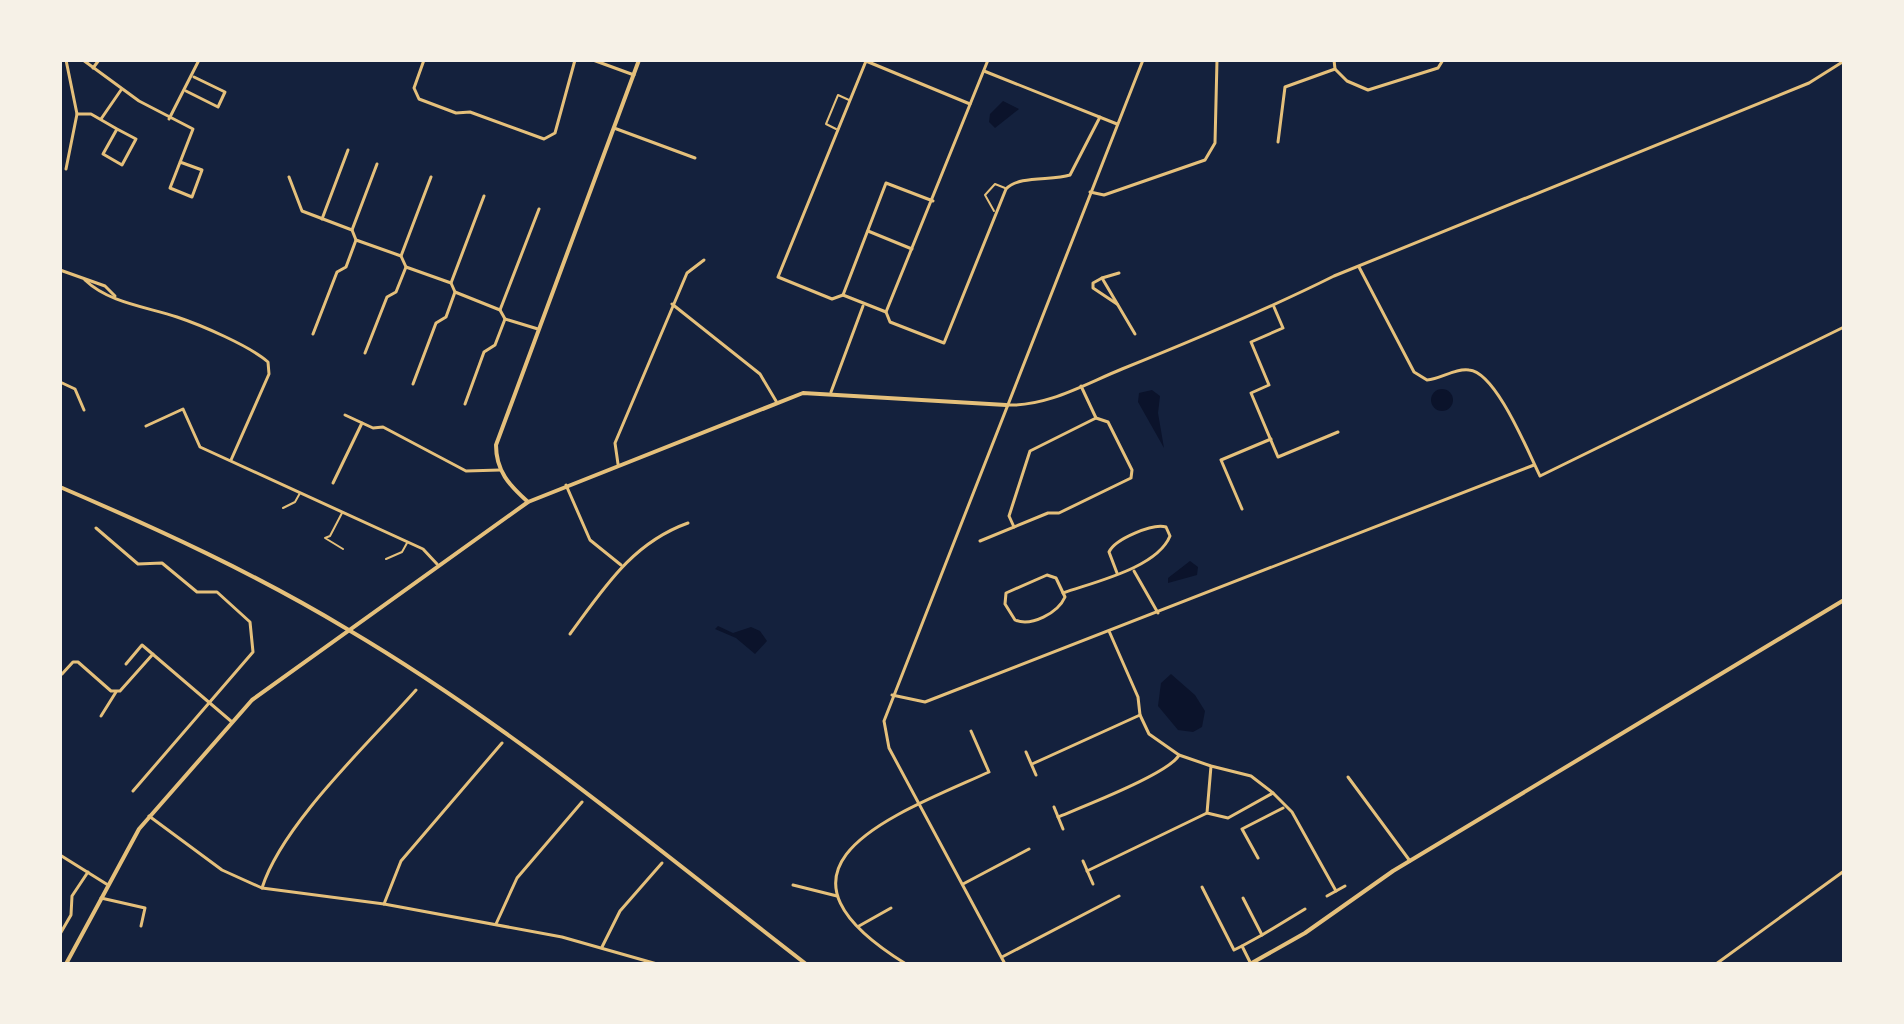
<svg xmlns="http://www.w3.org/2000/svg" width="1904" height="1024" font-family="'Fira Sans',sans-serif">
	<style>
		.water { fill: #0b132b }
		.lines { fill: none; stroke-linecap: round; stroke-linejoin: round }
		.service { stroke: #e5c07b; stroke-width: 2 }
		.minor { stroke: #e5c07b; stroke-width: 3 }
		.tertiary { stroke: #e5c07b; stroke-width: 4 }
	</style>
	<rect width="100%" height="100%" fill="#14213d"/>
	<g class="water">
		<polygon points="1003,101 1019,109 995,128 989,122 990,114"/>
		<circle cx="1442" cy="400" r="11"/>
		<polygon points="1152,390 1160,396 1158,413 1164,448 1138,402 1139,393"/>
		<polygon points="1190,561 1198,567 1197,575 1168,583 1168,578"/>
		<polygon points="718,626 733,633 751,627 760,631 767,641 755,654 736,638 715,629"/>
		<polygon points="1171,674 1195,695 1205,711 1202,727 1193,732 1178,730 1158,706 1161,683"/>
	</g>
	<g class="lines">
		<g class="service">
			<polyline points="836,129 826,124 838,95 849,100"/>
			<polyline points="994,211 985,195 995,184 1005,188"/>
			<polyline points="283,508 295,502 300,493"/>
			<polyline points="342,513 330,536 325,538 343,549"/>
			<polyline points="386,559 402,552 407,543"/>
		</g>
		<g class="minor">
			<polyline points="83,60 139,101 193,129 170,188 192,197 202,170 180,162"/>
			<polyline points="424,60 414,88 419,99 456,113 470,112 544,139 555,133 575,60"/>
			<polyline points="593,60 634,75"/>
			<polyline points="93,68 99,60"/>
			<polyline points="1335,69 1347,81 1368,90 1438,68 1443,60"/>
			<polyline points="984,71 1117,124"/>
			<polyline points="186,91 218,107 225,92 194,77"/>
			<polyline points="77,114 91,114 117,129 103,154 122,165 136,139 117,129"/>
			<polyline points="101,119 121,90"/>
			<polyline points="169,119 199,60"/>
			<polyline points="614,128 695,158"/>
			<polyline points="1278,142 1285,87 1335,69 1334,60"/>
			<polyline points="66,169 77,114 66,60"/>
			<polyline points="289,177 302,211 352,230 356,240 401,256 406,267 451,283 455,292 500,310 505,319 538,329"/>
			<polyline points="1090,192 1104,195 1205,160 1215,143 1217,60"/>
			<polyline points="933,201 886,183 843,295 886,312 988,60"/>
			<polyline points="322,219 348,150"/>
			<polyline points="352,230 377,164"/>
			<polyline points="868,231 912,249"/>
			<polyline points="401,256 431,177"/>
			<path d="M1359 267 1414 372 1427 380C1441 379 1455 368 1469 370 1496 372 1528 452 1540 476L1844 327"/>
			<polyline points="60,270 105,286 115,296"/>
			<polyline points="1119,273 1102,278 1135,334"/>
			<polyline points="1102,278 1093,283 1093,288 1117,304"/>
			<path d="M85 280C109 303 147 307 177 317 201 325 250 346 268 362L269 374 231 460"/>
			<polyline points="451,283 484,196"/>
			<polyline points="843,295 832,299 778,277 866,61 970,104"/>
			<polyline points="672,304 760,374 776,401"/>
			<polyline points="1274,307 1283,328 1251,342 1269,385 1251,393 1278,457 1338,432"/>
			<polyline points="500,310 539,209"/>
			<path d="M886 312 890 322 944 343 1006 189C1019 175 1052 181 1070 175L1100 117"/>
			<polyline points="313,334 337,272 346,267 356,240"/>
			<polyline points="365,353 387,297 396,292 406,267"/>
			<polyline points="60,382 75,389 84,410"/>
			<polyline points="413,384 436,323 446,317 455,292"/>
			<polyline points="831,392 863,306"/>
			<polyline points="465,404 484,352 495,345 505,319"/>
			<path d="M1006 405C1047 407 1085 384 1122 369 1194 340 1264 311 1334 276L1809 83 1844 61"/>
			<polyline points="345,415 373,428 383,427 466,471 500,470"/>
			<polyline points="146,426 183,409 200,447 423,549 437,564"/>
			<polyline points="618,464 615,443 687,273 704,260"/>
			<polyline points="333,483 362,423"/>
			<polyline points="566,485 590,540 621,565"/>
			<polyline points="1242,509 1221,460 1271,439"/>
			<polyline points="1014,527 1009,516 1030,451 1096,418"/>
			<polyline points="96,528 138,564 162,563 197,592 217,592 250,622 253,652 133,791"/>
			<polyline points="980,541 1048,513 1059,513 1131,478 1132,470 1108,422 1096,418 1081,386"/>
			<polyline points="1134,571 1158,613"/>
			<path d="M1047 575 1056 578 1065 597C1058 613 1031 627 1015 620L1005 604 1006 593Z"/>
			<path d="M1063 593C1094 582 1157 568 1170 536L1166 527C1153 523 1115 539 1109 552L1117 573"/>
			<polyline points="1109,631 1138,697 1140,715 1149,734 1179,755 1211,766 1207,813 1228,818 1273,793 1251,776 1211,766"/>
			<path d="M570 634C604 588 632 543 688 523"/>
			<polyline points="126,664 142,645 232,722"/>
			<polyline points="62,674 73,662 78,662 111,691 120,691 153,654"/>
			<polyline points="892,695 925,702 1534,465"/>
			<polyline points="101,716 116,692"/>
			<polyline points="1026,752 1036,775"/>
			<polyline points="1032,764 1140,715"/>
			<polyline points="1348,777 1410,861"/>
			<polyline points="1273,793 1292,812 1336,891"/>
			<polyline points="1054,807 1063,829"/>
			<polyline points="149,816 222,870 262,888 384,904 562,937 657,964"/>
			<path d="M1058 817C1082 807 1170 773 1179 755"/>
			<polyline points="60,855 108,885"/>
			<polyline points="1258,858 1242,829 1283,808"/>
			<polyline points="1083,861 1093,884"/>
			<polyline points="1087,871 1207,813"/>
			<polyline points="963,884 1029,849"/>
			<polyline points="793,885 837,896"/>
			<polyline points="1202,887 1234,950 1242,946"/>
			<path d="M262 888C282 824 370 742 416 690"/>
			<polyline points="1327,896 1345,886"/>
			<polyline points="101,898 145,908 141,926"/>
			<polyline points="1243,898 1262,935 1242,946 1251,964"/>
			<polyline points="384,904 401,861 502,743"/>
			<polyline points="496,924 517,878 582,802"/>
			<polyline points="859,926 891,908"/>
			<polyline points="60,934 71,915 72,896 88,872"/>
			<polyline points="1262,935 1305,909"/>
			<polyline points="602,947 620,911 662,863"/>
			<polyline points="1002,957 1119,896"/>
			<path d="M906 964C747 866 894 815 989 772L971 731"/>
			<polyline points="1005,964 889,748 884,721 1143,60"/>
			<polyline points="1716,964 1844,871"/>
		</g>
		<g class="tertiary">
			<path d="M60 487C158 529 256 574 347 629 510 725 657 849 806 964"/>
			<path d="M528 502C509 485 496 471 496 445L639 60"/>
			<polyline points="66,964 139,829 252,700 528,502 803,393 1006,405"/>
			<polyline points="1250,964 1305,933 1393,871 1844,600"/>
		</g>
	</g>
	<rect width="1904" height="1024" fill="none" stroke="#f6f1e7" stroke-width="124"/>
</svg>
